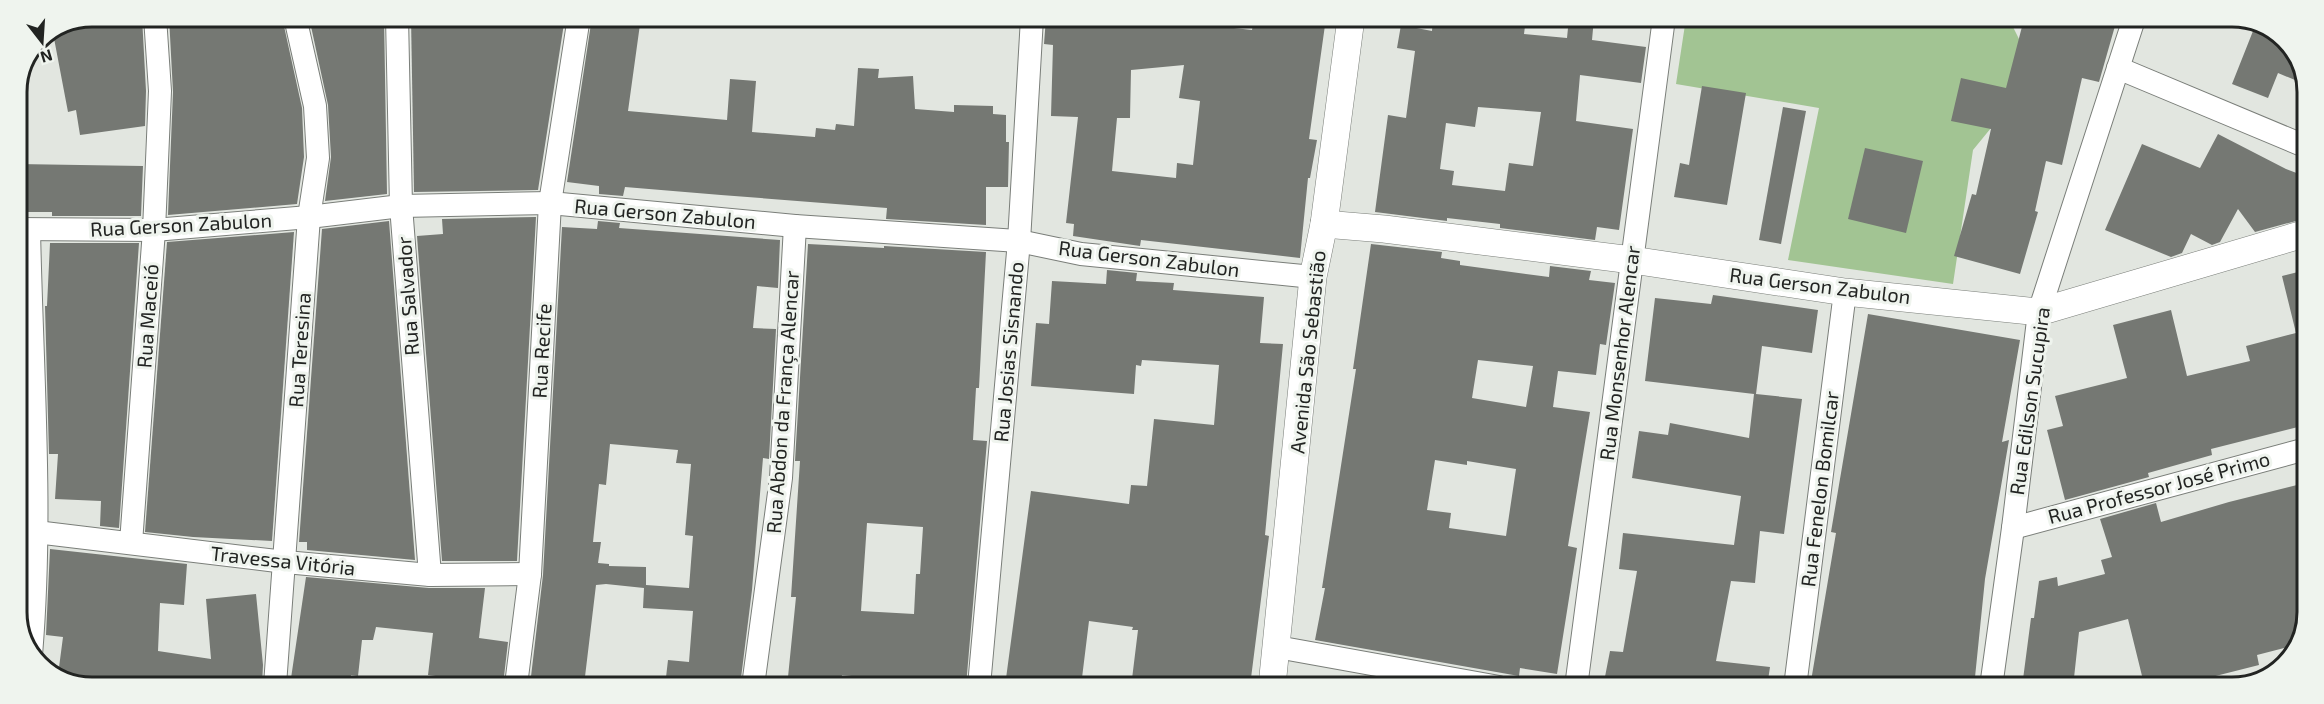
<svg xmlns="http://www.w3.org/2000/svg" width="2324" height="704" font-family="'Exo 2',sans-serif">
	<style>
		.green { fill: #a2c493 }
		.building { fill: #757873; fill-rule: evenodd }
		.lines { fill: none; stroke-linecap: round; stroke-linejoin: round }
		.minor-casing { stroke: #7a7e79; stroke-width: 24 }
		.tertiary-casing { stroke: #7a7e79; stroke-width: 28 }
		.minor { stroke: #fff; stroke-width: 22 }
		.tertiary { stroke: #fff; stroke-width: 27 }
		.labels { text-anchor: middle; stroke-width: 6; stroke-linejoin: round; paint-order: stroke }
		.street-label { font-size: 20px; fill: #222422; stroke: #eff4ee }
		.rim { fill: none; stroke: #222422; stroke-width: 3 }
	</style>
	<rect width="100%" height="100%" fill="#e2e6e0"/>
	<polygon class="green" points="1686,18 2009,19 2036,73 1973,150 1953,284 1788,260 1819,108 1676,84"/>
	<g class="building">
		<polygon points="107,17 142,17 146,91 145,126 80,135 76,110 68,112 53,33 108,20"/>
		<polygon points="169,17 282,17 302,108 304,157 297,204 168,215 173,92"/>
		<polygon points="309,17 384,17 387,194 325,201 331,157 328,105"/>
		<polygon points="411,17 565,17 538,190 414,192"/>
		<polygon points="592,17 641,17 628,111 727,120 730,79 756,81 752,132 815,137 816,128 835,130 836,124 854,126 858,68 879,69 878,78 913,76 915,109 954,112 954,105 993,106 993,114 1006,115 1006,142 1009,142 1008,187 986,187 986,225 886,219 887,208 721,195 625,187 623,196 599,194 599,186 567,182"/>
		<path d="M1046 18H1189V23L1252 30 1254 18H1326L1309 139 1317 140 1310 178H1308L1300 258 1141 240 1140 246 1073 236 1074 224 1066 223 1078 117 1051 116 1053 45 1044 44ZM1184 65 1179 98 1200 101 1193 165 1177 163 1176 178 1112 171 1117 118H1130L1131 70Z"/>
		<path d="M1433 18H1526L1524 34 1567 38 1569 18H1594L1592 40 1646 47 1641 83 1580 75 1576 121 1633 129 1619 230 1597 227 1595 240 1500 228V224L1447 218V221L1375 212 1388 115 1406 118 1415 51 1397 48 1401 25 1432 31ZM1478 107 1541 112 1533 166 1509 163 1505 191 1452 185 1454 171 1440 169 1446 123 1475 127Z"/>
		<polygon points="2024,19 2087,19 2115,26 2099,82 2082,78 2062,165 2046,161 2035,211 2038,212 2020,274 1954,256 1972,194 1976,195 1991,129 1951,121 1961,78 2006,88"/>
		<polygon points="2255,26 2272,33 2292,46 2307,85 2278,73 2268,98 2232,84"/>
		<polygon points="1702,86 1746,93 1727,205 1674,197 1680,163 1689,165"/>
		<polygon points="1783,107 1806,111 1781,244 1759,240"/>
		<polygon points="2218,134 2286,169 2307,177 2307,218 2255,232 2238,209 2220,242 2212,245 2191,234 2182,253 2171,257 2105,230 2142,144 2200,168"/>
		<polygon points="1865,148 1923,161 1906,233 1848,219"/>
		<polygon points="17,164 143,166 141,216 52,216 52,212 17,212"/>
		<polygon points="536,217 517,561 442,561 417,236 443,234 442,219"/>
		<polygon points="389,221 415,560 307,550 307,542 299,542 322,229"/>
		<path d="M598 221 620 223 619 228 780 240 778 288 757 286 753 328 776 329 769 459 763 458 752 590 740 686H665L668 660 689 662 693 611 643 608 644 588 606 584 596 585 584 685H530L543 575 562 227 597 229ZM610 444 678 450 676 463 691 464 685 535 693 536 689 588 646 585V567L609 566V564L598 563 601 542H593L599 484 606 485Z"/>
		<polygon points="294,232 272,541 193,537 145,532 167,242"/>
		<polygon points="50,243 139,243 119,528 100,526 101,501 55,499 58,454 49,454 45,306 47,306"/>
		<path d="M808 244 884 248V246L986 252 979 388H976L973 440 987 441 966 686H889L890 680 842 675 841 682 788 677 796 597H791L800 461H795ZM867 523 923 527 920 574H916L914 614 861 611Z"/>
		<path d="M1371 244 1442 252 1441 258 1460 261V265L1549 277 1550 266 1591 271 1589 280 1615 283 1606 345 1600 344 1596 375 1558 371 1553 407 1590 412 1568 546 1577 548 1557 674 1520 668 1519 676 1315 640 1325 588H1322L1356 369H1353ZM1478 360 1533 366 1526 407 1472 398ZM1435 460 1467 465V461L1516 469 1506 536 1449 528 1451 513 1427 510Z"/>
		<polygon points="1107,270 1137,273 1136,281 1174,283 1173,290 1264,297 1260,343 1283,344 1265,535 1269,536 1250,686 1165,686 1165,683 1132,679 1138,630 1132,630 1133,627 1089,621 1081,686 1005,686 1031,491 1129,504 1131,485 1147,486 1154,419 1214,425 1219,365 1142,360 1141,366 1136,365 1134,394 1031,386 1036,323 1049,324 1052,281 1106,284"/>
		<polygon points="2306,270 2306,425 2211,449 2212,455 2148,473 2149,477 2065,500 2047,430 2063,426 2055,396 2127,378 2113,325 2171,310 2187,376 2250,361 2246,346 2296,333 2282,276"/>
		<polygon points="1713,295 1818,310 1812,353 1762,346 1756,394 1802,399 1784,534 1760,531 1755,583 1731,581 1716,661 1770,667 1767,687 1603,687 1610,651 1623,652 1637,571 1619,569 1623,533 1734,545 1741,496 1632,478 1639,431 1668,435 1670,423 1749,438 1754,394 1645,381 1655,298 1711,304"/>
		<polygon points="17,303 18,303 22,452 17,452"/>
		<polygon points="1868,314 2020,340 2002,442 2009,440 1985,579 1974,687 1810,687 1836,533 1831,532"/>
		<polygon points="2301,484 2305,502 2305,632 2296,645 2257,655 2259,665 2172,687 2169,677 2144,684 2128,619 2079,632 2073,687 2022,687 2031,618 2034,618 2039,581 2057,577 2058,586 2105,574 2101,560 2112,557 2100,519 2156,503 2161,522 2229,502"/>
		<polygon points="17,547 23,548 19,625 17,617"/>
		<polygon points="50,549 187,564 184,605 160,603 158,651 211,659 206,599 256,594 263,665 262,685 72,685 58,675 63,637 46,635"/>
		<polygon points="306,577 429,588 485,588 479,638 508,642 503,685 474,685 474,681 428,675 433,633 376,627 373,640 362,640 358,676 351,675 350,685 290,685"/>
	</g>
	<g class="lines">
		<g class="minor-casing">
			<g id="minor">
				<polyline points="397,17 401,206 430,575"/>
				<polyline points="2118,68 2307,147"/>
				<polyline points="17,229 154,230 309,217 401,206 550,203 795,226 1019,241 1081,254 1313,277"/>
				<path d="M29 230C32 372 43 514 31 655"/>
				<polyline points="2013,528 2306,449"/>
				<polyline points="36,532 285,562 430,575 530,574"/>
				<polyline points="131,543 154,230 160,91 155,17"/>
				<polyline points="1277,647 1499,687"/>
				<polyline points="275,685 309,217 318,158 315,106 295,17"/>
				<polyline points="516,685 530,574 550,203 579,17"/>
				<polyline points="753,686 781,478 795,226"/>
				<polyline points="979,686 1019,241 1032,18"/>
				<polyline points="1576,687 1664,18"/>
				<polyline points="1795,687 1845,292"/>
				<polyline points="1991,687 2013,528 2039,312 2134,19"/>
			</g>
		</g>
		<g class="tertiary-casing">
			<g id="tertiary">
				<polyline points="1324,224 1384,229 1632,260 1845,292 2039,312 2307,233"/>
				<polyline points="1272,686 1313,277 1324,224 1351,18"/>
			</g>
		</g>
		<use href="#minor" class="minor"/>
		<use href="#tertiary" class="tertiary"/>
	</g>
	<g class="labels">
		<g class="street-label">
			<text transform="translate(665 214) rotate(5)" y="7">Rua Gerson Zabulon</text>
			<text transform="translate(181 225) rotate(-3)" y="7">Rua Gerson Zabulon</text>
			<text transform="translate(1149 259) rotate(7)" y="7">Rua Gerson Zabulon</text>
			<text transform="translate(1820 286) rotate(7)" y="7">Rua Gerson Zabulon</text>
			<text transform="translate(408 296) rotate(-94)" y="7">Rua Salvador</text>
			<text transform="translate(148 316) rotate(-86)" y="7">Rua Maceió</text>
			<text transform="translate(300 350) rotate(-86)" y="7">Rua Teresina</text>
			<text transform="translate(542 351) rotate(-87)" y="7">Rua Recife</text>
			<text transform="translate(1009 352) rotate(-85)" y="7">Rua Josias Sisnando</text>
			<text transform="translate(1308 352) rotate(-84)" y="7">Avenida São Sebastião</text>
			<text transform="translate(1620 353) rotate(-83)" y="7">Rua Monsenhor Alencar</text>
			<text transform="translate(2030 401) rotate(-82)" y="7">Rua Edilson Sucupira</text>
			<text transform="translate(783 402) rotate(-86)" y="7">Rua Abdon da França Alencar</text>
			<text transform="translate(2159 488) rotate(-15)" y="7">Rua Professor José Primo</text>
			<text transform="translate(1820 489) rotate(-83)" y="7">Rua Fenelon Bomilcar</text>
			<text transform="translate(283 561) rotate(6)" y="7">Travessa Vitória</text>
		</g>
	</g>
	<path d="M0 0H2324V704H0ZM92 27H2232A65 65 0 0 1 2297 92V612A65 65 0 0 1 2232 677H92A65 65 0 0 1 27 612V92A65 65 0 0 1 92 27Z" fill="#eff4ee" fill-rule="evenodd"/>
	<path class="rim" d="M92 27H2232A65 65 0 0 1 2297 92V612A65 65 0 0 1 2232 677H92A65 65 0 0 1 27 612V92A65 65 0 0 1 92 27Z"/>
	<g transform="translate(42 42) rotate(163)" stroke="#eff4ee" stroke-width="4.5" paint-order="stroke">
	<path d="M0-4.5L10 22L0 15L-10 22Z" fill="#222422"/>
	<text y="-9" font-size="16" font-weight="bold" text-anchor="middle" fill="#222422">N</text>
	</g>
</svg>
